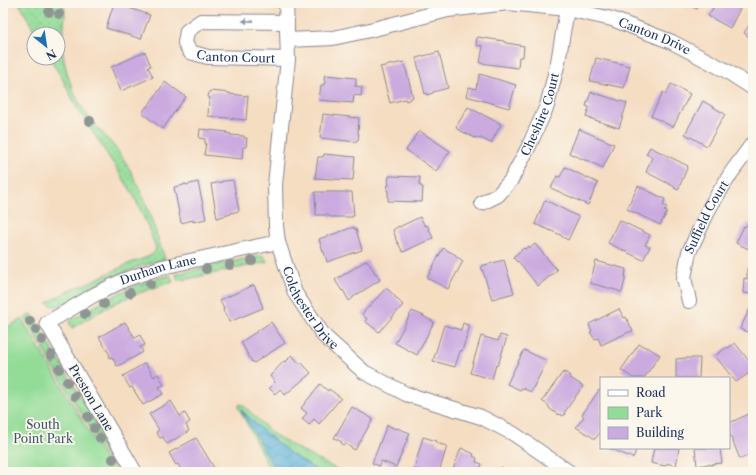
<svg xmlns="http://www.w3.org/2000/svg" width="756" height="475" font-family="'Libre Caslon Text',serif">
	<style>
		.grass { fill: url(#grass-dots); stroke: #57867a }
		.park { fill: #93dc97; stroke: #57867a }
		.water { fill: url(#water-waves); stroke: #3c719c }
		.building { fill: #cbaae0 }
		.lines { fill: none; stroke-linecap: round; stroke-linejoin: round }
		.minor-casing { stroke: #888690; stroke-width: 16 }
		.minor { stroke: #fff; stroke-width: 14 }
		.tree { fill: #8e9593 }
		.oneway { fill: #8d97ae }
		.labels { text-anchor: middle; stroke-width: 3.5; stroke-linejoin: round; paint-order: stroke }
		.street-label { font-size: 12px; fill: #1b2f5e; stroke: #fbf7ec }
		.park-label { font-size: 12px; fill: #395a6c; stroke: #fbf7ec }
	</style>
	<defs>
		<pattern id="grass-dots" width="8" height="8" patternUnits="userSpaceOnUse"><rect width="8" height="8" fill="#93dc97"/><path d="M2 2h.1M6 6h.1" fill="none" stroke="#7ebd85" stroke-width="1.8" stroke-linecap="round"/></pattern>
		<pattern id="water-waves" width="16" height="10" patternUnits="userSpaceOnUse"><rect width="16" height="10" fill="#5db3da"/><path d="M0 5q4-4 8 0t8 0" fill="none" stroke="#4c92b4"/></pattern>
	</defs>
	<rect width="100%" height="100%" fill="#fbf7ec"/>
	<filter id="ink" filterUnits="userSpaceOnUse"><feTurbulence type="fractalNoise" baseFrequency=".025" numOctaves="2"/><feDisplacementMap in="SourceGraphic" scale="8" xChannelSelector="R" yChannelSelector="G"/><feConvolveMatrix kernelMatrix="1 2 1 2 8 2 1 2 1" color-interpolation-filters="sRGB"/></filter>
	<filter id="wash" filterUnits="userSpaceOnUse"><feTurbulence type="fractalNoise" baseFrequency=".012" numOctaves="4" result="noise"/><feDisplacementMap in="SourceGraphic" scale="16" xChannelSelector="R" yChannelSelector="G"/><feGaussianBlur stdDeviation="0.9" result="paint"/><feColorMatrix in="noise" values="0 0 0 0 0 0 0 0 0 0 0 0 0 0 0 0 0 1.4 0 .05"/><feComposite in="paint" operator="in"/></filter>
	<g filter="url(#wash)">
		<rect width="100%" height="100%" fill="#f5ddc2"/>
		<g class="grass">
			<path d="M19 3H63C68 13 62 30 62 42 63 60 67 76 74 92 84 118 108 136 123 158 143 189 153 224 165 259L141 266 106 280 62 305C57 306 52 307 47 303L72 289 90 282 128 264 147 257 153 254 155 251 156 248 148 227 133 194 76 106 61 76 49 58H58V34H36Z"/>
			<polygon points="258,256 264,256 267,262 178,281 176,274"/>
			<path d="M170 275 173 282C150 289 128 296 108 307 95 314 84 321 72 328L69 322C75 317 83 313 90 309 115 294 141 282 170 275Z"/>
			<polygon points="32,314 48,342 42,346 25,318"/>
			<polygon points="50,345 125,472 116,472 111,463 43,349"/>
			<polygon points="240,404 243,405 273,434 307,454 342,472 319,472 290,453 261,429 242,411 267,455 276,472 271,472 239,408 239,405"/>
		</g>
		<polygon class="park" points="22,319 113,472 3,472 3,330"/>
		<polygon class="water" points="241,410 261,429 290,453 319,472 276,472 267,455"/>
		<g id="blocks">
			<g class="building">
				<polygon points="114,3 150,15 141,39 106,28"/>
				<polygon points="677,3 699,3 697,9 689,5 689,6 687,5 686,7"/>
				<polygon points="716,3 743,3 730,28 708,16"/>
				<polygon points="753,19 753,39 751,38 751,37 750,36 749,37 744,33"/>
				<polygon points="477,37 504,41 504,42 507,43 524,46 523,57 519,57 518,68 480,63 483,46 476,45"/>
				<polygon points="145,52 151,66 148,67 153,77 121,91 111,67"/>
				<polygon points="439,52 448,88 433,92 433,93 427,95 427,93 425,94 416,58"/>
				<polygon points="596,58 630,66 624,88 595,82 590,81"/>
				<polygon points="404,62 413,97 411,98 411,99 406,101 405,99 390,103 381,69 380,67"/>
				<polygon points="480,74 516,85 509,108 466,96 469,87 476,89 477,84 477,85"/>
				<polygon points="325,75 356,78 356,85 355,85 355,86 362,87 361,96 354,95 353,103 319,100 321,85 324,85 324,83 325,83 324,78"/>
				<polygon points="165,82 174,89 174,88 186,97 173,114 163,129 142,113 147,106 148,106"/>
				<polygon points="671,84 690,94 673,127 651,116 663,92 666,94"/>
				<polygon points="210,91 230,93 230,94 248,96 246,120 208,116 209,99 210,99 210,98 208,97 209,92 210,92"/>
				<polygon points="591,92 627,103 619,128 586,117 589,107 586,106"/>
				<polygon points="703,101 725,114 707,146 685,134"/>
				<polygon points="468,107 501,124 491,143 480,138 479,139 475,137 475,138 457,129 457,128 456,127"/>
				<polygon points="323,114 359,118 358,134 359,134 358,140 357,140 357,142 320,138"/>
				<polygon points="200,129 227,132 226,133 231,134 230,135 244,136 244,138 247,138 246,147 243,147 242,159 204,155 206,143 205,143 205,139 199,138"/>
				<polygon points="579,129 614,144 603,168 587,160 587,161 569,153"/>
				<polygon points="420,131 450,151 436,171 406,150 414,139 413,139 418,132 419,133"/>
				<polygon points="650,147 688,166 678,190 674,188 675,187 646,172 652,157 646,154"/>
				<polygon points="324,154 355,157 353,180 315,178 318,157 323,157"/>
				<polygon points="565,167 598,183 588,205 551,188 557,176 560,177"/>
				<polygon points="389,176 420,177 419,185 421,185 421,187 423,187 422,202 388,201 388,191 387,191 388,185 389,185 388,179 389,179"/>
				<polygon points="233,180 239,211 231,213 231,214 217,218 211,184 222,182 222,181 225,181"/>
				<polygon points="198,182 206,219 193,222 193,220 181,223 174,187 184,185 184,184 186,184 186,185"/>
				<polygon points="638,186 665,199 663,205 667,207 664,211 667,212 660,225 627,209"/>
				<polygon points="315,192 352,192 354,216 352,216 352,217 331,217 329,216 328,215 316,215"/>
				<polygon points="545,200 579,217 568,240 561,236 561,235 535,224"/>
				<polygon points="420,217 425,226 427,225 433,238 403,252 395,238 396,238 393,230 399,226 399,227"/>
				<polygon points="619,220 650,235 645,245 650,247 643,260 608,243"/>
				<polygon points="748,223 753,225 753,251 736,243 744,226 745,227"/>
				<polygon points="354,227 354,229 356,229 362,250 327,262 324,252 323,252 319,239"/>
				<polygon points="535,244 557,270 538,286 518,261 517,262 513,257 524,248 525,249 529,246 530,248"/>
				<polygon points="443,248 456,255 456,256 463,261 448,289 427,278"/>
				<polygon points="367,260 375,273 376,273 379,278 380,280 353,297 353,298 349,301 343,290 342,291 335,280"/>
				<polygon points="504,260 514,293 492,299 481,266"/>
				<polygon points="596,261 626,269 625,280 622,292 619,292 619,291 590,283"/>
				<polygon points="747,268 753,268 753,294 743,293 744,278 747,279"/>
				<polygon points="254,285 258,294 259,297 263,308 229,322 225,313 224,313 223,309 224,308 220,300"/>
				<polygon points="386,288 393,294 395,296 395,297 403,305 379,332 365,321 367,319 362,314"/>
				<polygon points="750,308 753,309 753,334 740,329"/>
				<polygon points="619,309 623,316 624,318 626,317 633,331 629,332 601,345 598,338 595,339 594,338 590,332 592,331 590,327 589,324"/>
				<polygon points="412,311 424,316 423,316 434,322 417,355 395,343"/>
				<polygon points="125,322 135,338 140,335 145,345 140,347 143,352 120,365 117,366 112,357 110,358 109,356 110,355 99,337"/>
				<polygon points="271,322 285,343 254,363 253,361 252,362 241,342"/>
				<polygon points="463,323 470,326 462,351 460,351 455,367 433,361 444,325 461,330"/>
				<polygon points="500,335 507,337 499,362 497,366 496,365 492,379 470,373 481,336 498,341"/>
				<polygon points="735,343 753,366 753,369 748,373 748,374 736,382 715,356 727,347 728,348"/>
				<polygon points="639,344 647,348 647,347 660,355 644,378 633,378 621,370"/>
				<polygon points="524,350 547,361 531,392 522,388 520,390 507,384"/>
				<polygon points="292,355 299,363 301,362 311,373 285,395 280,389 275,394 269,388 275,382 270,376 284,361 285,362 289,359 288,358"/>
				<polygon points="685,358 700,358 699,378 676,378 676,359"/>
				<polygon points="145,363 154,377 158,374 164,385 159,387 163,394 143,405 132,387 130,388 123,376"/>
				<polygon points="563,372 564,374 565,372 570,376 569,377 583,386 564,413 565,414 563,416 560,414 559,415 550,409 548,405 542,401"/>
				<polygon points="320,384 328,391 329,389 341,398 319,424 314,419 309,425 302,419 307,413 301,408"/>
				<polygon points="599,390 601,392 601,431 595,439 576,427 584,417 582,415"/>
				<polygon points="171,401 180,416 185,413 190,422 186,425 189,431 167,444 163,437 160,438 156,432 159,430 149,414"/>
				<polygon points="352,407 373,419 355,450 345,444 344,445 341,444 342,442 334,438"/>
				<polygon points="749,414 753,425 753,453 740,459 729,432 729,423"/>
				<polygon points="387,425 396,429 397,428 410,433 396,467 381,461 379,466 372,463"/>
				<polygon points="423,437 437,441 436,443 447,446 439,472 421,472 421,471 414,469"/>
				<polygon points="196,438 216,471 213,472 182,472 178,464 176,465 169,453"/>
				<polygon points="461,448 474,454 473,456 477,458 476,462 482,464 479,472 452,472"/>
				<polygon points="609,448 637,448 633,458"/>
				<polygon points="654,448 679,448 676,466 670,464 668,463 668,464 666,464 665,466 651,463"/>
				<polygon points="695,448 720,448 722,463 712,464 712,465 709,465 709,464 697,466"/>
				<polygon points="502,467 509,472 498,472"/>
			</g>
		</g>
	</g>
	<g filter="url(#ink)">
		<use href="#blocks" fill-opacity="0" stroke="#888690" stroke-width="1"/>
		<g class="lines">
			<g class="minor-casing">
				<g id="minor">
					<path id="s1" d="M286 3 288 59 275 185 276 226 278 242 295 293 324 336 364 372 406 394 481 417 514 434 569 472"/>
					<path id="s2" d="M287 22 201 21 187 31 185 43 190 52 208 57 288 59"/>
					<path id="s3" d="M288 40 333 38 370 30 448 10 508 3 567 9 612 19 672 42 725 70 753 88"/>
					<path id="s4" d="M482 203 498 195 511 180 528 148 547 106 558 62 567 9"/>
					<path id="s5" d="M689 301 684 278 689 252 710 207 731 173 753 143"/>
					<path id="s6" d="M135 472 47 323 94 295 124 280 162 267 278 242"/>
				</g>
			</g>
			<use href="#minor" class="minor"/>
		</g>
		<g class="tree">
			<circle cx="49" cy="12" r="5"/>
			<circle cx="59" cy="14" r="5"/>
			<circle cx="90" cy="121" r="5"/>
			<circle cx="252" cy="261" r="5"/>
			<circle cx="230" cy="265" r="5"/>
			<circle cx="206" cy="269" r="5"/>
			<circle cx="150" cy="284" r="5"/>
			<circle cx="130" cy="293" r="5"/>
			<circle cx="104" cy="304" r="5"/>
			<circle cx="85" cy="314" r="5"/>
			<circle cx="30" cy="321" r="5"/>
			<circle cx="36" cy="330" r="5"/>
			<circle cx="42" cy="340" r="5"/>
			<circle cx="51" cy="355" r="5"/>
			<circle cx="59" cy="369" r="5"/>
			<circle cx="67" cy="382" r="5"/>
			<circle cx="75" cy="396" r="5"/>
			<circle cx="88" cy="417" r="5"/>
			<circle cx="94" cy="428" r="5"/>
			<circle cx="100" cy="438" r="5"/>
			<circle cx="113" cy="459" r="5"/>
		</g>
		<defs><path id="oneway-solid" d="M-6-.8H1V-3.2L6.5 0L1 3.2V.8H-6Z"/></defs>
		<use class="oneway" href="#oneway-solid" transform="translate(248 21) rotate(-179)"/>
	</g>
	<g class="labels">
		<g class="street-label">
			<text dy="4" stroke="none"><textPath href="#s3" startOffset="375">Canton Drive</textPath></text>
			<text dy="4" stroke="none"><textPath href="#s2" startOffset="172">Canton Court</textPath></text>
			<text dy="4" stroke="none"><textPath href="#s4" startOffset="110">Cheshire Court</textPath></text>
			<text dy="4" stroke="none"><textPath href="#s5" startOffset="89">Suffield Court</textPath></text>
			<text dy="4" stroke="none"><textPath href="#s6" startOffset="297">Durham Lane</textPath></text>
			<text dy="4" stroke="none"><textPath href="#s1" startOffset="314">Colchester Drive</textPath></text>
			<text transform="translate(91 398) rotate(59)" y="4">Preston Lane</text>
		</g>
		<g class="park-label">
			<text x="43" y="429">South<tspan x="43" dy="14">Point Park</tspan></text>
		</g>
	</g>
	<rect width="756" height="475" fill="none" stroke="#fbf7ec" stroke-width="16"/>
	<rect x="600" y="377" width="130" height="72" fill="#fbf7ec" stroke="#a1a7b3"/>
	<rect x="608" y="390" width="20" height="6" fill="#ffffff" stroke="#a1a7b3"/>
	<text x="636" y="397" font-size="12" fill="#1b2f5e">Road</text>
	<rect x="608" y="407" width="20" height="12" fill="#93dc97" stroke="#a1a7b3"/>
	<text x="636" y="417" font-size="12" fill="#1b2f5e">Park</text>
	<rect x="608" y="427" width="20" height="12" fill="#cbaae0" stroke="#a1a7b3"/>
	<text x="636" y="437" font-size="12" fill="#1b2f5e">Building</text>
	<g transform="translate(46 46) rotate(150)"><circle r="19" fill="#fbf7ec" stroke="#a1a7b3"/>
	<path d="M0-3L7 15L0 10L-7 15Z" fill="#1f6fb2"/>
	<text y="-6" font-size="11" font-weight="bold" text-anchor="middle" fill="#1b2f5e">N</text>
	</g>
</svg>
